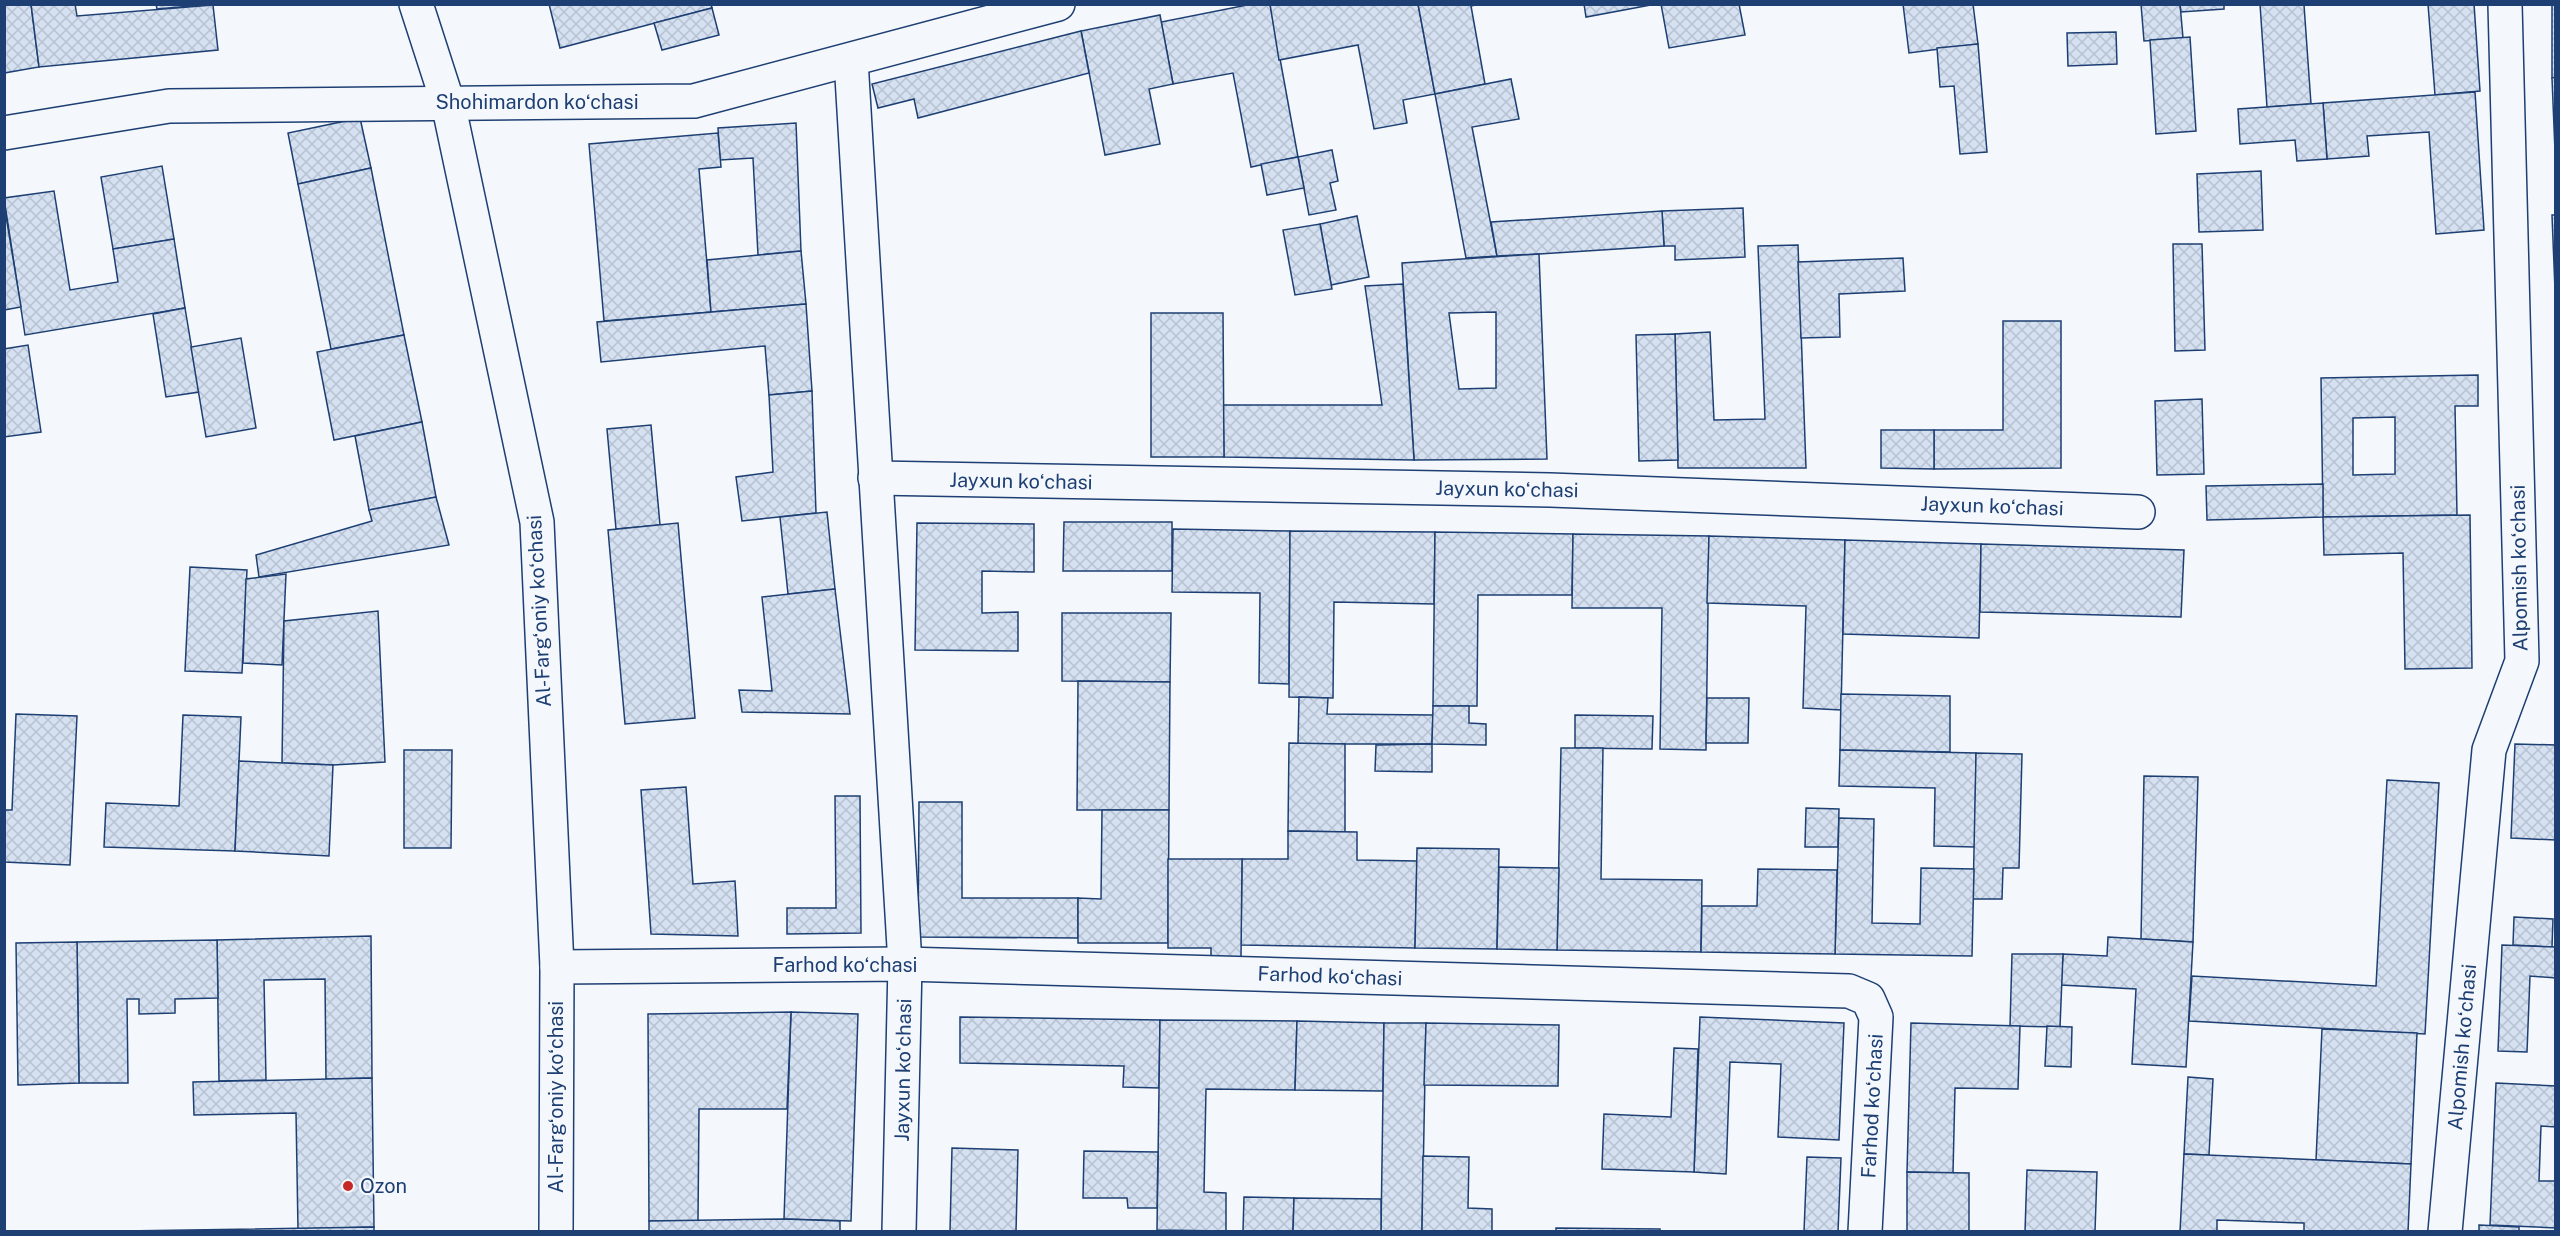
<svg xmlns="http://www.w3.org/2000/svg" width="2560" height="1236" font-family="'Public Sans',sans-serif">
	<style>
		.building { fill: url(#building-cross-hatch); stroke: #1d3f73; stroke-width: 1.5; fill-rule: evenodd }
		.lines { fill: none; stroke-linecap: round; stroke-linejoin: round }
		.minor-casing { stroke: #1d3f73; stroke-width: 36 }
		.major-casing { stroke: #1d3f73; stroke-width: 36 }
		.minor { stroke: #f4f7fb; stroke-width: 33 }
		.major { stroke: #f4f7fb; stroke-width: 33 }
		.poi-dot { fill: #c62828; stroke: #f4f7fb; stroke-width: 2 }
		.labels { text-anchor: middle; stroke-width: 4.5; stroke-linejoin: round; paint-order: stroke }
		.street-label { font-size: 20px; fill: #1d3f73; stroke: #f4f7fb }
		.poi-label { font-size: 20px; fill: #1d3f73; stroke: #f4f7fb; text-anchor: start }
	</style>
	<defs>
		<pattern id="building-cross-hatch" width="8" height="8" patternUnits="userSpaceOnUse" patternTransform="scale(1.5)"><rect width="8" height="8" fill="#d5e0f0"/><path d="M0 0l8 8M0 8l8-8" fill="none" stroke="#b6c1d1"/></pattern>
	</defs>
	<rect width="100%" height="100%" fill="#f4f7fb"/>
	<g class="building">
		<polygon points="4,4 31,4 39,67 4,73"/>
		<polygon points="31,4 75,4 77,16 213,5 218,50 39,67"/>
		<polygon points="156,4 202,4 202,5 157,9"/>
		<polygon points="549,4 711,4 712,8 560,48"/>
		<polygon points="1252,4 1270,4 1298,157 1251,167 1233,73 1173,84 1161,22"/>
		<polygon points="1270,4 1418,4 1435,94 1403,100 1407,123 1374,129 1358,45 1279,60"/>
		<polygon points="1418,4 1480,4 1471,6 1485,84 1435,94"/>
		<polygon points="1584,4 1656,4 1586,17"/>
		<polygon points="1661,4 1739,4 1745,35 1669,48"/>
		<polygon points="1903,4 1973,4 1978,44 1909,53"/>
		<polygon points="2141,4 2180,4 2183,38 2144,41"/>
		<polygon points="2180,4 2224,4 2224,9 2181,12"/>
		<polygon points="2260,4 2315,4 2304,5 2311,104 2267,107"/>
		<polygon points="2428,4 2474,4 2480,91 2435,95"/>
		<polygon points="2552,4 2556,4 2556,77 2552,78"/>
		<polygon points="712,8 719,35 662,50 654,23"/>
		<polygon points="1160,15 1173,84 1149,89 1160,144 1105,155 1081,31"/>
		<polygon points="1081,31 1089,73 918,118 914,99 878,108 872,84"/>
		<polygon points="2116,32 2117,64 2068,66 2067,33"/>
		<polygon points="2190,37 2196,131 2156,134 2150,40"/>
		<polygon points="1978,44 1987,152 1960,154 1954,86 1940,87 1937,48"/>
		<polygon points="2556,77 2556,176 2552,78"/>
		<polygon points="1511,79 1519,119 1472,127 1497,256 1466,258 1435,94"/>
		<polygon points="2475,92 2484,230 2436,234 2429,132 2367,136 2369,156 2327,159 2323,103"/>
		<polygon points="2323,103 2327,159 2297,161 2295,140 2240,144 2238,109"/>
		<polygon points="360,118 371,168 298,184 288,133"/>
		<polygon points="796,123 801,251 758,255 753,158 720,160 718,128"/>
		<polygon points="718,133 721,167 699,169 711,312 604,321 589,144"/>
		<polygon points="1332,150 1338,181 1330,183 1336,210 1309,215 1298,157"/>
		<polygon points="1298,157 1304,188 1267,195 1261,164"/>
		<polygon points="162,166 174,239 113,249 101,177"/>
		<polygon points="371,168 404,335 331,349 298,184"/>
		<polygon points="2261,171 2263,230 2199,232 2197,174"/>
		<polygon points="54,191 70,290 118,282 113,249 174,239 185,308 25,335 4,198"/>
		<polygon points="4,204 21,307 4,310"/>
		<polygon points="1743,208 1745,257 1675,260 1675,246 1664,246 1662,211"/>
		<polygon points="1662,211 1664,246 1539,254 1497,256 1491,222"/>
		<polygon points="2552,215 2556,215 2556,315"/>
		<polygon points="1357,216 1369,277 1331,285 1320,224"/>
		<polygon points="1320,224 1332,289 1295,295 1283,230"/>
		<polygon points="2173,244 2202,244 2205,350 2175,351"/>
		<polygon points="1798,245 1806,468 1678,468 1675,334 1710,332 1714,420 1765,419 1758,246"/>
		<polygon points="801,251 806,304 711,312 707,260"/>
		<path d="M1539 254 1547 459 1414 460 1402 263ZM1496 312V388L1459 389 1449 313Z"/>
		<polygon points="1903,258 1905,291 1839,294 1840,337 1801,338 1798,262"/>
		<polygon points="1403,284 1414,460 1224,457 1223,405 1382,405 1365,286"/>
		<polygon points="806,304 812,391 769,395 765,346 601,362 597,322"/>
		<polygon points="185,308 199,392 166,397 153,314"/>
		<polygon points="1151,313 1223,313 1224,457 1151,457"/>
		<polygon points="2003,321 2061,321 2061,468 1934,469 1934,430 2003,430"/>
		<polygon points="1675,334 1678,460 1639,461 1636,335"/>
		<polygon points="404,335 422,422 334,440 317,352"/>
		<polygon points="241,338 256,428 206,437 191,347"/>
		<polygon points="28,345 41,432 4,437 4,349"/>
		<path d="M2478 375V406H2455L2457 515 2323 517 2321 378ZM2395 417V474L2353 475V418Z"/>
		<polygon points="812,391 816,513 742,521 736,477 773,472 769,395"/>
		<polygon points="2202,399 2204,474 2157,475 2155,401"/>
		<polygon points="422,422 436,497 369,510 355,436"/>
		<polygon points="651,425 660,525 616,529 607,429"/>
		<polygon points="1881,430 1934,430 1934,469 1881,468"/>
		<polygon points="2323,484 2323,517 2207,520 2206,486"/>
		<polygon points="436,497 449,545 259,577 256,555 372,521 369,510"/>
		<polygon points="827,512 835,589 788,594 780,517"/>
		<polygon points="2470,515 2472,668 2405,669 2403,553 2324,555 2323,517"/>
		<polygon points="1064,522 1172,522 1172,571 1063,571"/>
		<polygon points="678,523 695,718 625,724 608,530"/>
		<polygon points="917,523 1034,524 1034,572 982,571 982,613 1018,612 1018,651 915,650"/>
		<polygon points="1173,529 1290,531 1289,684 1259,683 1260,593 1172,592"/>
		<polygon points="1290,531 1435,532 1434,604 1334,602 1333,698 1289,697"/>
		<polygon points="1435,532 1573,534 1572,595 1478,595 1477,706 1433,706"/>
		<polygon points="1573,534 1709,536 1706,750 1660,749 1662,608 1572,608"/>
		<polygon points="1709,536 1845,540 1841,710 1803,708 1806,606 1707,603"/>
		<polygon points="1845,540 1981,544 1979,638 1843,634"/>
		<polygon points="1981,544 2184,550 2181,617 1980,612"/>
		<polygon points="190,567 247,570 242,673 185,671"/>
		<polygon points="286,574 282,665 243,663 246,579"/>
		<polygon points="835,589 850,714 742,712 739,690 772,691 762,597"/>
		<polygon points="378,611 385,762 333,765 282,763 284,621"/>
		<polygon points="1062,613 1171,613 1170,682 1062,681"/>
		<polygon points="1078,681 1170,682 1169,810 1077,810"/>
		<polygon points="1841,694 1950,696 1950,752 1840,750"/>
		<polygon points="1299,697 1328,698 1327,714 1433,715 1432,744 1298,744"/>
		<polygon points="1707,698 1749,698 1748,743 1706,743"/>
		<polygon points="1433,706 1469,706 1469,723 1486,724 1486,745 1432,744"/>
		<polygon points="16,714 77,716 70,865 4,862 4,810 12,810"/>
		<polygon points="183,715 241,717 235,851 104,847 106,803 179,806"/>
		<polygon points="1575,715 1653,716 1652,749 1575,748"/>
		<polygon points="1289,743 1345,744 1345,832 1288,831"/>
		<polygon points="1432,744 1432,772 1375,771 1376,745"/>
		<polygon points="2515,744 2556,745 2556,840 2511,838"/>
		<polygon points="1561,748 1603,748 1601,879 1702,880 1701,952 1557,950"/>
		<polygon points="404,750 452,750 451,848 404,848"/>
		<polygon points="1840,750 1976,753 1975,847 1934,846 1935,788 1839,786"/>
		<polygon points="1976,753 2022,754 2019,868 2003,868 2002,899 1973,899"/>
		<polygon points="239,761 333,765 329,856 235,851"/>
		<polygon points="2144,776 2198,777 2193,942 2141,939"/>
		<polygon points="2387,780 2439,783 2425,1034 2189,1021 2192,976 2376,986"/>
		<polygon points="686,787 693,884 735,881 738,936 651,934 641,790"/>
		<polygon points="835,796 860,796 861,933 787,934 787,908 836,908"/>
		<polygon points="919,802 962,802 962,898 1078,898 1078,938 918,937"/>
		<polygon points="1806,808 1839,809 1838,847 1805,847"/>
		<polygon points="1102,810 1169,810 1168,943 1078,943 1078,898 1101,899"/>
		<polygon points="1839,818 1874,819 1872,923 1920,924 1921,868 1974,869 1972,956 1835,954"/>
		<polygon points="1288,831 1357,832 1357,860 1417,861 1415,948 1241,945 1242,859 1288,859"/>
		<polygon points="1417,848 1499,849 1497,949 1415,948"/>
		<polygon points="1168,859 1242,859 1241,958 1211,958 1211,948 1168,948"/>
		<polygon points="1499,867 1559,868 1557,950 1497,949"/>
		<polygon points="1758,869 1837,870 1835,954 1701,952 1702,906 1757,906"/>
		<polygon points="2514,917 2553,919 2552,947 2513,945"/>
		<polygon points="371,936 372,1078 326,1079 325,979 264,980 266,1080 219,1081 217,940"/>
		<polygon points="2108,937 2193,942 2186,1067 2132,1064 2136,989 2061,985 2063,954 2107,956"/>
		<polygon points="217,940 218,998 175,999 175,1013 139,1014 139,999 127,999 128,1083 79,1083 77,942"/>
		<polygon points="77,942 79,1083 18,1085 16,943"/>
		<polygon points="2502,945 2556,947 2556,978 2530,976 2527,1052 2498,1051"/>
		<polygon points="2012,954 2063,954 2060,1027 2010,1026"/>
		<polygon points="791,1012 858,1014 851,1221 784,1219"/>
		<polygon points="791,1012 787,1109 699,1109 698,1221 649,1221 648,1014"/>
		<polygon points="960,1017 1160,1020 1159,1088 1123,1087 1124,1066 960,1063"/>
		<polygon points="1700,1017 1844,1023 1839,1140 1778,1137 1781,1064 1730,1062 1726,1174 1694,1172"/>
		<polygon points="1160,1020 1297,1021 1295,1090 1206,1089 1204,1192 1226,1193 1226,1231 1157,1230"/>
		<polygon points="1297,1021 1384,1023 1383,1091 1295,1090"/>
		<polygon points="1384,1023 1426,1023 1422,1232 1381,1232"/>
		<polygon points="1426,1023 1559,1025 1558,1086 1424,1085"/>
		<polygon points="1911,1023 2020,1026 2018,1089 1955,1088 1953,1173 1907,1172"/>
		<polygon points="2047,1026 2072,1027 2071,1067 2045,1066"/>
		<polygon points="2322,1029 2417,1033 2411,1164 2316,1160"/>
		<polygon points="1674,1048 1698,1049 1694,1172 1602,1169 1604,1114 1671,1117"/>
		<polygon points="2188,1077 2213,1079 2209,1155 2184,1154"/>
		<polygon points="372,1078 374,1227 298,1229 296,1113 194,1115 193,1082"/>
		<polygon points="2496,1083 2556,1086 2556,1127 2541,1126 2539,1181 2556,1181 2556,1228 2490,1225"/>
		<polygon points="952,1148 1018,1150 1016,1232 950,1232"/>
		<polygon points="1084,1151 1158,1152 1157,1208 1128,1208 1127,1198 1083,1198"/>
		<polygon points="2184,1154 2411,1164 2408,1232 2304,1232 2304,1223 2217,1220 2217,1232 2180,1232"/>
		<polygon points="1423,1156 1469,1157 1468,1208 1492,1209 1492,1232 1422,1232"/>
		<polygon points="1807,1157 1841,1158 1838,1232 1804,1232"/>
		<polygon points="2027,1170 2097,1172 2095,1232 2025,1232"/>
		<polygon points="1907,1172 1969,1173 1969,1232 1907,1232"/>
		<polygon points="1244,1197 1294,1198 1293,1232 1243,1231"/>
		<polygon points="1294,1198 1381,1199 1381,1232 1293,1232"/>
		<polygon points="784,1219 840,1221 840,1232 649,1232 649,1221"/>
		<polygon points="2479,1225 2519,1227 2519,1232 2479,1232"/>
		<polygon points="374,1227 374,1232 123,1232 123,1231"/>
		<polygon points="1556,1228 1660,1229 1660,1232 1556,1232"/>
	</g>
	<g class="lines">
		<g class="minor-casing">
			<g id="minor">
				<polyline points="851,60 905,964 899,1232"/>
				<polyline points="4,133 169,106 694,101 1058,4"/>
				<polyline points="875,478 1550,490 2138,512"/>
				<polyline points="557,967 905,964 1849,991 1868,999 1876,1017 1865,1232"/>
				<polyline points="2445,1232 2489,750 2522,661 2505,4"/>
			</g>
		</g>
		<g class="major-casing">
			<polyline id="major" points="416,4 448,103 537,522 557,967 556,1232"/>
		</g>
		<use href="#minor" class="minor"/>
		<use href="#major" class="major"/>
	</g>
	<circle class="poi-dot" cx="348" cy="1186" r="6"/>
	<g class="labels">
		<g class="street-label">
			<text x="537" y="109">Shohimardon koʻchasi</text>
			<text transform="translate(1021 481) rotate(1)" y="7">Jayxun koʻchasi</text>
			<text transform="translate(1507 489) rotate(1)" y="7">Jayxun koʻchasi</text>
			<text transform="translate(1992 506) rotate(2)" y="7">Jayxun koʻchasi</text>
			<text transform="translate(2519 568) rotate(-91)" y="7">Alpomish koʻchasi</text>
			<text transform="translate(539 611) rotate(-93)" y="7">Al-Fargʻoniy koʻchasi</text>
			<text x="845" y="972">Farhod koʻchasi</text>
			<text transform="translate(1330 976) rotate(2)" y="7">Farhod koʻchasi</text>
			<text transform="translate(2462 1047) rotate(-85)" y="7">Alpomish koʻchasi</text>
			<text transform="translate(903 1070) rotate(-89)" y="7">Jayxun koʻchasi</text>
			<text transform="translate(556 1097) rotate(-90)" y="7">Al-Fargʻoniy koʻchasi</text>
			<text transform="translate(1872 1106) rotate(-87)" y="7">Farhod koʻchasi</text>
		</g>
		<g class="poi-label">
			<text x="360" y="1193">Ozon</text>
		</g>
	</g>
	<rect width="2560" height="1236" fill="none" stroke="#1d3f73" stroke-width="12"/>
</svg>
